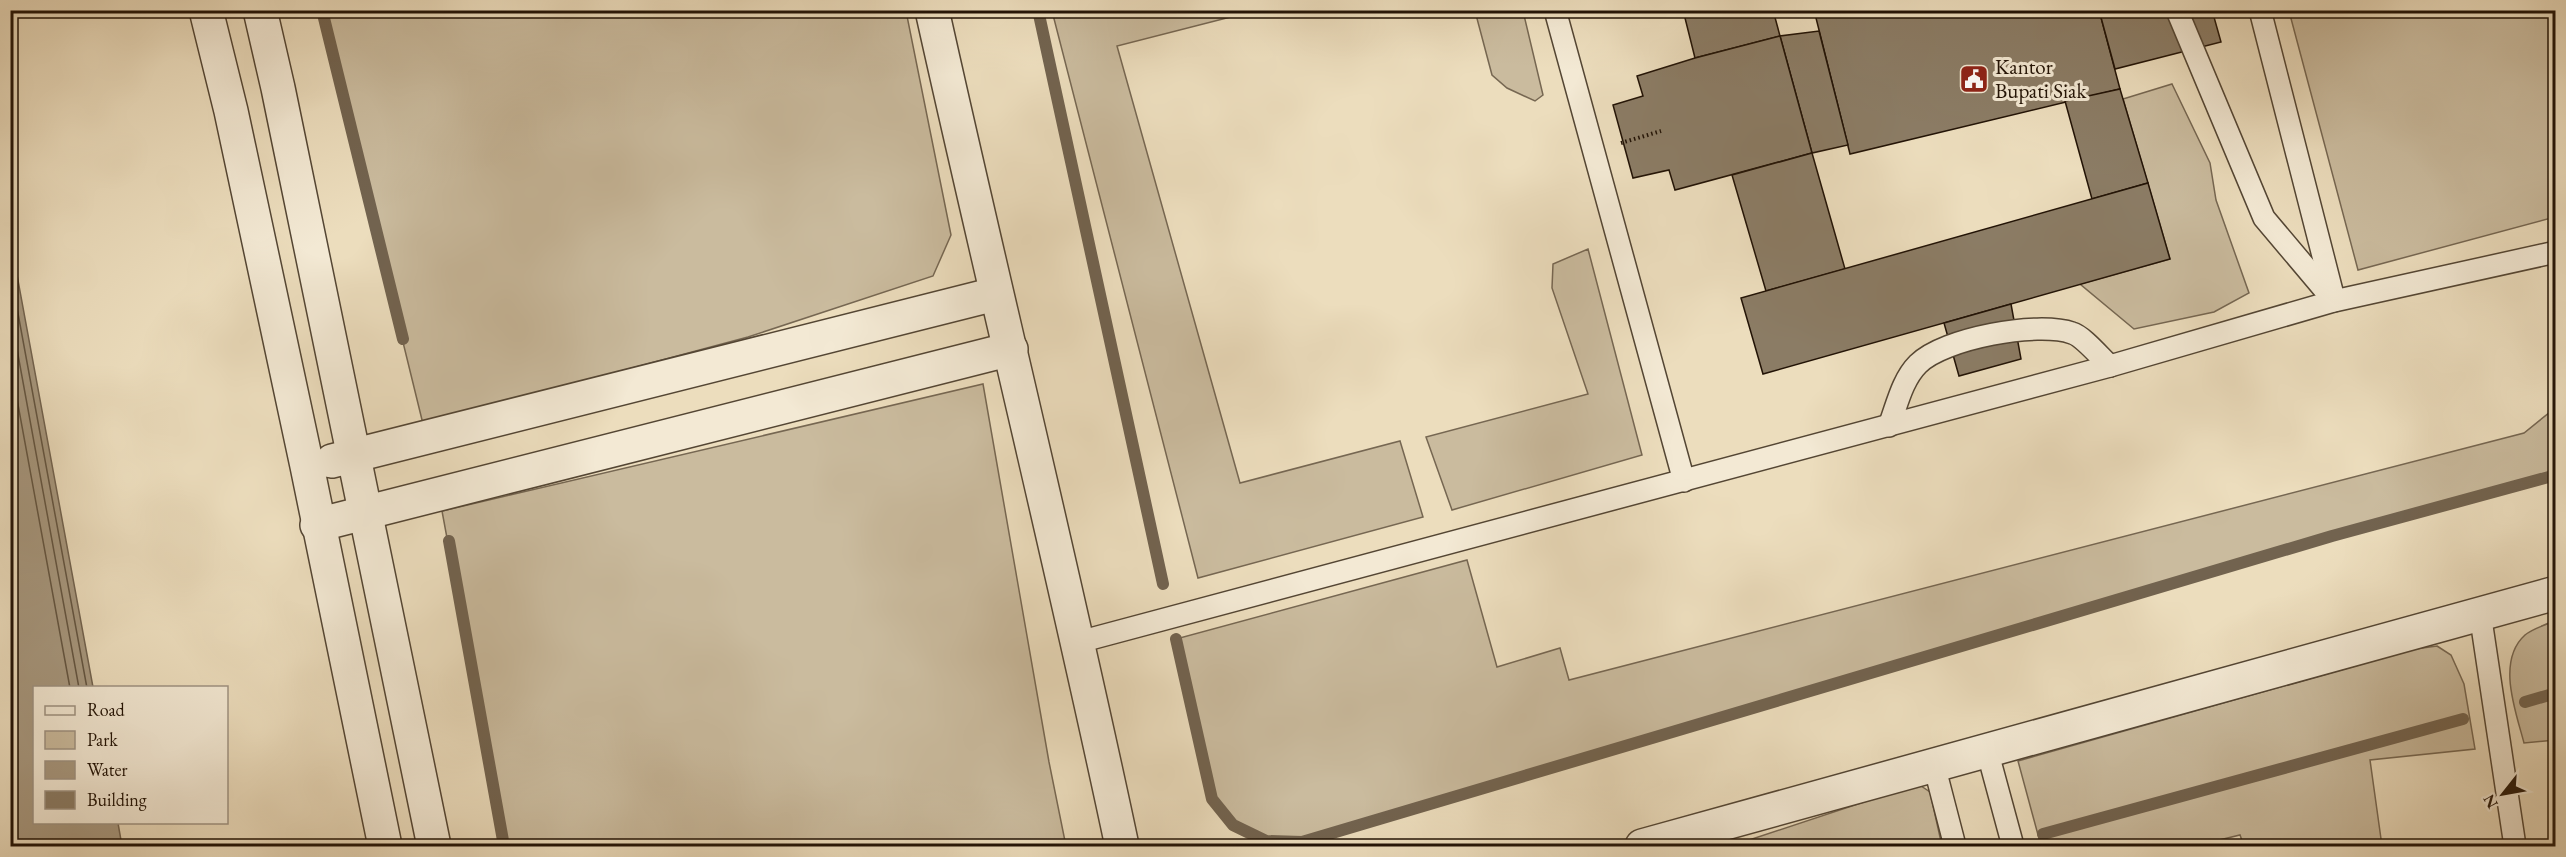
<svg xmlns="http://www.w3.org/2000/svg" width="2566" height="857" font-family="'EB Garamond',serif">
	<style>
		.green { fill: #cabb9e; stroke: #766752; stroke-width: 1.5 }
		.water { fill: #a7987f; stroke: #72634f; stroke-width: 1.5 }
		.lines { fill: none; stroke-linecap: round; stroke-linejoin: round }
		.shore { stroke: #645642; stroke-width: 1.5 }
		.stream { stroke: #72634f; stroke-width: 12 }
		.building { fill: #8b7c65; stroke: #221306; stroke-width: 1.5 }
		.lane-casing { stroke: #544634; stroke-width: 24 }
		.street-casing { stroke: #544634; stroke-width: 36 }
		.path { stroke: #221306; stroke-width: 4; stroke-dasharray: 1.5 3; stroke-linecap: butt }
		.lane { stroke: #f3e9d4; stroke-width: 21 }
		.street { stroke: #f3e9d4; stroke-width: 33 }
		.labels { text-anchor: middle; stroke-width: 6; stroke-linejoin: round; paint-order: stroke }
		.poi-label { font-size: 21px; fill: #221306; stroke: #f3e9d4; text-anchor: start }
	</style>
	<rect width="100%" height="100%" fill="#ecddbd"/>
	<filter id="stains"><feTurbulence type="fractalNoise" baseFrequency=".00333" numOctaves="4"/><feColorMatrix values="0 0 0 0 .2 0 0 0 0 .09 0 0 0 0 .02 0 0 0 .5 -.17"/></filter>
	<radialGradient id="worn" r=".72"><stop offset=".6" stop-color="#630" stop-opacity="0"/><stop offset="1" stop-color="#630" stop-opacity=".3"/></radialGradient>
	<g class="green">
		<polygon points="322,11 906,11 951,235 933,276 748,337 423,424"/>
		<polygon points="1052,11 1254,11 1117,46 1240,483 1400,441 1423,517 1198,578"/>
		<polygon points="1475,11 1523,11 1543,95 1535,101 1507,88 1492,75"/>
		<polygon points="2289,11 2555,11 2555,217 2358,270"/>
		<polygon points="2172,84 2210,163 2216,200 2249,293 2214,312 2134,329 2080,284 2170,259 2123,99"/>
		<polygon points="1588,249 1642,455 1452,510 1426,437 1588,394 1552,288 1553,264"/>
		<polygon points="983,384 1049,762 1066,846 504,846 442,511"/>
		<polygon points="2555,396 2555,475 2332,536 1302,842 1266,841 1233,825 1212,799 1176,639 1467,560 1497,667 1560,648 1569,680 2524,433 2550,412"/>
		<path d="M2555 620V740L2524 743C2516 712 2496 661 2525 635 2533 628 2547 625 2555 620Z"/>
		<polygon points="2437,646 2451,655 2464,684 2475,749 2370,760 2382,846 2244,846 2240,835 2195,846 2041,846 2018,761 2415,649"/>
		<polygon points="1918,784 1930,792 1942,846 1731,846"/>
	</g>
	<polygon class="water" points="10,237 93,687 34,688 34,822 118,823 122,846 11,846"/>
	<g class="lines">
		<g class="shore">
			<polyline points="10,270 87,688"/>
			<polyline points="10,311 79,688"/>
			<polyline points="10,361 70,688"/>
		</g>
		<g class="stream">
			<polyline points="322,10 403,339"/>
			<polyline points="1038,10 1163,584"/>
			<polyline points="449,541 504,846"/>
			<polyline points="1176,639 1212,799 1233,825 1266,841 1302,842 2332,536 2556,475"/>
			<polyline points="2525,702 2556,693"/>
			<polyline points="2043,834 2463,719"/>
		</g>
	</g>
	<g class="building">
		<polygon points="1683,10 1773,10 1780,36 1695,58"/>
		<polygon points="1827,10 2099,10 2120,89 1850,154 1815,14"/>
		<polygon points="2099,10 2212,10 2221,42 2115,69"/>
		<polygon points="1819,31 1848,145 1812,153 1780,36"/>
		<polygon points="1780,36 1812,153 1675,190 1669,170 1633,178 1613,105 1643,96 1637,76 1695,58"/>
		<polygon points="2120,89 2148,183 2092,199 2065,101"/>
		<polygon points="1812,153 1845,269 1766,291 1732,175"/>
		<polygon points="2148,183 2170,259 1763,374 1741,298"/>
		<polygon points="2011,304 2021,359 1959,376 1944,323"/>
	</g>
	<g class="lines">
		<g class="lane-casing">
			<g id="lane">
				<polyline points="1555,10 1684,481"/>
				<polyline points="2260,10 2333,295"/>
				<polyline points="2178,13 2264,218 2334,301"/>
				<path d="M1889 426C1897 405 1902 380 1918 364 1944 338 2038 321 2072 333 2083 336 2101 358 2110 366"/>
				<polyline points="2480,613 2515,846"/>
				<polyline points="1079,642 2110,366 2334,301 2556,252"/>
				<polyline points="1987,750 2013,846"/>
				<polyline points="1934,765 1955,846"/>
			</g>
		</g>
		<g class="street-casing">
			<g id="street">
				<polyline points="206,10 231,111 307,466 385,846"/>
				<polyline points="260,10 278,88 434,846"/>
				<path d="M932 10C994 289 1063 567 1122 846"/>
				<polyline points="332,461 995,294"/>
				<polyline points="317,525 1011,349"/>
				<polyline points="1642,846 2556,593"/>
			</g>
		</g>
		<polyline class="path" points="1621,143 1661,131"/>
		<use href="#lane" class="lane"/>
		<use href="#street" class="street"/>
	</g>
	<defs>
		<g id="civic-square" transform="scale(1.5)"><rect x="-9" y="-9" width="18" height="18" rx="4" fill="#8f2418" stroke="#f3e9d4"/><path d="M-.6-6.5H3V-4.5H.6V-3L4-1V1h2V6H-6V1h2V-1L-.6-3ZM-1.2 2.5V6h2.4V2.5Z" fill="#fff"/></g>
	</defs>
	<g fill-rule="evenodd">
		<use href="#civic-square" x="1974" y="79"/>
	</g>
	<g class="labels">
		<g class="poi-label">
			<text x="1995" y="74">Kantor<tspan x="1995" dy="24">Bupati Siak</tspan></text>
		</g>
	</g>
	<rect width="2566" height="857" fill="none" stroke="#ecddbd" stroke-width="36"/>
	<rect x="12" y="12" width="2542" height="833" fill="none" stroke="#221306" stroke-width="3"/>
	<rect x="18" y="18" width="2530" height="821" fill="none" stroke="#221306" stroke-width="1.5"/>
	<rect x="33" y="686" width="195" height="138" fill="#f3e9d4" stroke="#9f9382" stroke-width="1.5"/>
	<rect x="45" y="706" width="30" height="9" fill="#f3e9d4" stroke="#9f9382" stroke-width="1.5"/>
	<text x="87" y="716" font-size="18" fill="#221306">Road</text>
	<rect x="45" y="731" width="30" height="18" fill="#cabb9e" stroke="#9f9382" stroke-width="1.5"/>
	<text x="87" y="746" font-size="18" fill="#221306">Park</text>
	<rect x="45" y="761" width="30" height="18" fill="#a7987f" stroke="#9f9382" stroke-width="1.5"/>
	<text x="87" y="776" font-size="18" fill="#221306">Water</text>
	<rect x="45" y="791" width="30" height="18" fill="#8b7c65" stroke="#9f9382" stroke-width="1.5"/>
	<text x="87" y="806" font-size="18" fill="#221306">Building</text>
	<g transform="translate(2503 794) rotate(239)" stroke="#f3e9d4" stroke-width="4.5" paint-order="stroke">
	<path d="M0-4.5L10 22L0 15L-10 22Z" fill="#221306"/>
	<text y="-9" font-size="16" font-weight="bold" text-anchor="middle" fill="#221306">N</text>
	</g>
	<rect width="100%" height="100%" filter="url(#stains)"/>
	<rect width="100%" height="100%" fill="url(#worn)"/>
</svg>
